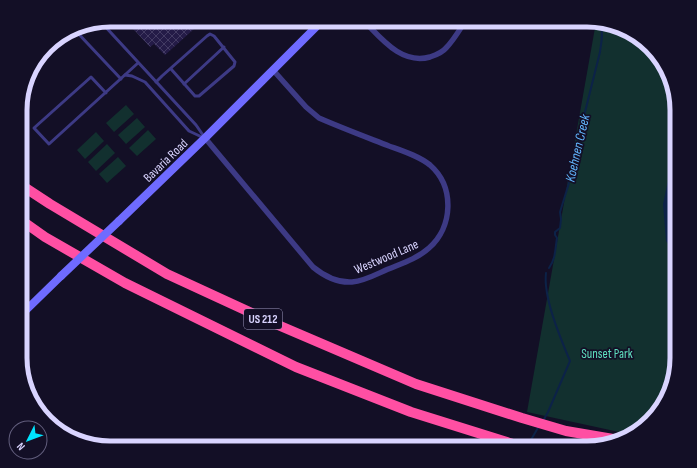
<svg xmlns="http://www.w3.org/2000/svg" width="697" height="468" font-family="'Sofia Sans Condensed',sans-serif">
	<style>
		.green { fill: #12302f }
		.water { fill: #0c2248 }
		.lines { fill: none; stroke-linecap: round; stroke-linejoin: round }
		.stream { stroke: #0c2248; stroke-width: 2 }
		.building { fill: url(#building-cross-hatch) }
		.lane { stroke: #3d3a85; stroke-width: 3 }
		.street { stroke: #3d3a85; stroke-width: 5.5 }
		.secondary { stroke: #6f6bff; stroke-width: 8 }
		.highway { stroke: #ff4fa3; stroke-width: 10 }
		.secondary-bridge { stroke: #6f6bff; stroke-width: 8 }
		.labels { text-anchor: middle; stroke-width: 3.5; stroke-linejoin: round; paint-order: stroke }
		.shield { fill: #130f26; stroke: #9e99be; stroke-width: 1 }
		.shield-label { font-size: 12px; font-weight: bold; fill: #d9d4ff }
		.street-label { font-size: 13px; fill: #d9d4ff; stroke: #130f26 }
		.park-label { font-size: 13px; fill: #5fe0c0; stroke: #130f26 }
		.water-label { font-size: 14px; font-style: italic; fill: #62b6ff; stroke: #130f26 }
		.rim { fill: none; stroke: #d9d4ff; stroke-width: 5 }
	</style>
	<defs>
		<pattern id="building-cross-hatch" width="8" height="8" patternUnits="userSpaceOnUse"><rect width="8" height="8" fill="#241b47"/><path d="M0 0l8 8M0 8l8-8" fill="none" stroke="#433b63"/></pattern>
	</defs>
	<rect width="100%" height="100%" fill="#130f26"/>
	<g class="green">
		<polygon points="596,22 614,28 666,68 677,104 677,364 662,408 633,435 527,412"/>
		<polygon points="126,105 134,114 114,132 106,123"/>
		<polygon points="137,118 145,127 126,144 118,135"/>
		<polygon points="148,130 156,139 137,156 129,148"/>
		<polygon points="96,132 104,141 85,159 77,150"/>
		<polygon points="107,144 115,153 96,171 88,162"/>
		<polygon points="118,157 126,166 107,183 99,174"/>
	</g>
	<polygon class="water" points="677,138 677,257 666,241 663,204"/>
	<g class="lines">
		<g class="stream">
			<path d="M549 268C556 258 555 249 557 238L555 235V232L560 228 561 219 560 212 569 183 568 180 600 52C601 43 604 32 600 24"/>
			<path d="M543 421 548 412 570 361C560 337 543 297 546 273"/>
			<polyline points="528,445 539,426"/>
		</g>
	</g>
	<polygon class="building" points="125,20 204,20 165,55 154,44 150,47"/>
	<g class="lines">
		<g class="lane">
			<polyline points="101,22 196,125 205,138"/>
			<polyline points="73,28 121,79"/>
			<polyline points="125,75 132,76 145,82 189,131 204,138"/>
			<polyline points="156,82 162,76 207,36 210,34 214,36 235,62 234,66 199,96 195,96 171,69"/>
			<polyline points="184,84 224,47"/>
			<polyline points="106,93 91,77 34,128 49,144 138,63"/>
		</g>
		<g class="street">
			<path d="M363 20C381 38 401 65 430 57 436 55 442 53 446 48 454 40 460 29 466 20"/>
			<path d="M205 138 313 267C324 276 337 283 352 282 364 281 375 275 386 270 400 264 417 259 429 248 453 227 455 187 430 165 419 156 403 151 389 146 366 137 342 128 319 118L306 107 273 70"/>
		</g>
		<g class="secondary">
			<polyline points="119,221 205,138 323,20"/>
			<polyline points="21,315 61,276"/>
		</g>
		<g class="highway">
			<polyline points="21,185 50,204 167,274 278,325 416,384 522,418 566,431 619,440"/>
			<polyline points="21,220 45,237 125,283 296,367 411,412 526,448"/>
		</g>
		<polyline class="secondary-bridge" points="61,276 119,221"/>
	</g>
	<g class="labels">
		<rect class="shield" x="244" y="309" width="38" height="20" rx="3"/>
		<g class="shield-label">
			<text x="263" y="323">US 212</text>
		</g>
		<g class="street-label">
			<text transform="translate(165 160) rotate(-44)" y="5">Bavaria Road</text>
			<text transform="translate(386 256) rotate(-23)" y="5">Westwood Lane</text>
		</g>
		<g class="park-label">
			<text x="607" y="358">Sunset Park</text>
		</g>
		<g class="water-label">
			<text transform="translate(577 148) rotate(-77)" y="5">Koehnen Creek</text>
		</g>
	</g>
	<path d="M0 0H697V468H0ZM110 27H587A83 83 0 0 1 670 110V358A83 83 0 0 1 587 441H110A83 83 0 0 1 27 358V110A83 83 0 0 1 110 27Z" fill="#130f26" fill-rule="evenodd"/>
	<path class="rim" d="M110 27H587A83 83 0 0 1 670 110V358A83 83 0 0 1 587 441H110A83 83 0 0 1 27 358V110A83 83 0 0 1 110 27Z"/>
	<g transform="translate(28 440) rotate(228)"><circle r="19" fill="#130f26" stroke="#625e7d"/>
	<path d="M0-3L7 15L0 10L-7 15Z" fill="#00e5ff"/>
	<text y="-6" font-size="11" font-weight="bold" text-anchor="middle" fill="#d9d4ff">N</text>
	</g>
</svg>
